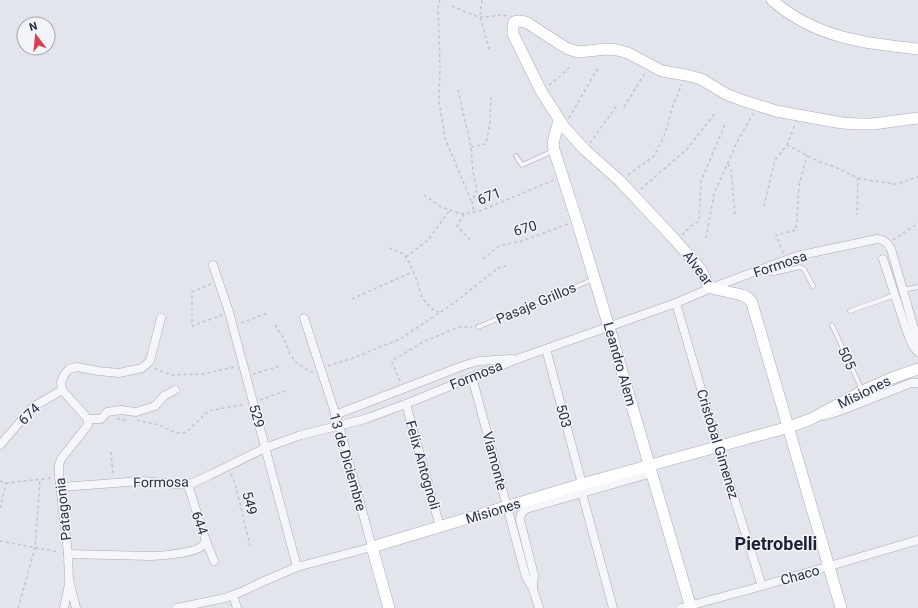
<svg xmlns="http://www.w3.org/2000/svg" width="918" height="608" font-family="Roboto,sans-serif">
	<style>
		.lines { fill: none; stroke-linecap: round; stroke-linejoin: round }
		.lane-casing { stroke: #a7abb6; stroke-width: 5 }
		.street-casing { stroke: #a7abb6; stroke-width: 9 }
		.secondary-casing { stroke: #a7abb6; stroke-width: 12 }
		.path { stroke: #c0c3ca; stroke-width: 1.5; stroke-dasharray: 3 3; stroke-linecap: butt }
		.lane { stroke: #f5f6f9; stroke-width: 4 }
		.street { stroke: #f5f6f9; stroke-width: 8 }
		.secondary { stroke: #fff; stroke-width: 11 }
		.labels { text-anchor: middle; stroke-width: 3; stroke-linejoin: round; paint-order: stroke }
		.street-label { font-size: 14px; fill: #293145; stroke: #f2f4f8 }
		.district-label { font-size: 18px; font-weight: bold; fill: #1b2235; stroke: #f2f4f8 }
	</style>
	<rect width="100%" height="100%" fill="#e2e5eb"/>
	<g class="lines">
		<g class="lane-casing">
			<g id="lane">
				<polyline points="516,156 522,165 553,151"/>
				<polyline points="759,272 774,273 800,267 804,269 813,286"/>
				<polyline points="903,290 918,287"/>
				<polyline points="850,311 895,295"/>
				<polyline points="832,325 862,390"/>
				<polyline points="478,327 594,279"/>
			</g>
		</g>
		<g class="street-casing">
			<g id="street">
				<polyline points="883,259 907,332 913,346 918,352"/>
				<polyline points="213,265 229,312 297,567"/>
				<polyline points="676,303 718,447 762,586"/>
				<polyline points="546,349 582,484"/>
				<polyline points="472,377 526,577 533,589 539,608"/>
				<polyline points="406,404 440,527"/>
				<polyline points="335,415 465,365 479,361 512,359"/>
				<polyline points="824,416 840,411 911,383 918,383"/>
				<polyline points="88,419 101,419 107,412 121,410 136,412 155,406 164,396 175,390"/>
				<polyline points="0,445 33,407 62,390"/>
				<polyline points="188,485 206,541 214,561"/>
				<path d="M61 487 142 481 188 485 210 475 265 448 301 435 365 419 406 404 472 377 520 358 676 303 711 288 797 256 877 239C884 240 887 242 891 249L918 342"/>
				<polyline points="582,493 613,608"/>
				<path d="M68 554 150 556C161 556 195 553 202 546 204 545 205 543 206 541"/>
				<polyline points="533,589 534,575 520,520 521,514 526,509 652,473"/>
				<polyline points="233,595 237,608"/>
				<polyline points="64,608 69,584"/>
				<polyline points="76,608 69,580 68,554 59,477 59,465 61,459 88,425 88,419 62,390 61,382 64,375 69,369 77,367 98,371 119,373 133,370 142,368 150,361 161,318"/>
				<polyline points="177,608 225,598 241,592 262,582 297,567 372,547 339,425 304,318"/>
				<polyline points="681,608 762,586 918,540"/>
			</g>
		</g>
		<g class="secondary-casing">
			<g id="secondary">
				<path d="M772 0C815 38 864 43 918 49"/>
				<polyline points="559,120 553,143 554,150 577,221 609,327 691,608"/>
				<polyline points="389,608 372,547 582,484 789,427 811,419 863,391 892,378 918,369"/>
				<path d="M841 608 754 310 752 303 748 298 742 295 711 288 707 283 701 270 676 241 620 181 585 150 564 127 541 91 513 34V27L514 22C520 20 524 21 529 24L566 48 578 52 607 49 617 50 628 53 662 71 686 75 701 79 726 94 741 100 776 111 842 123 858 124H873L918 118"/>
			</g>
		</g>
		<g class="path">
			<polyline points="440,0 438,4 440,67 439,102 445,138 472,203"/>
			<polyline points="482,0 480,17 490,52"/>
			<path d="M452 6C460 9 474 17 482 17 491 18 498 13 507 16"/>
			<polyline points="549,85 559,77 571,66"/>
			<polyline points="458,90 471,147 473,172 477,189 472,203 474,212"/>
			<polyline points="624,107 645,73"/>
			<polyline points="569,118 598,68"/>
			<polyline points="590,143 618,104"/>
			<polyline points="787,145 818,161 837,168 858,178 857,215"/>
			<polyline points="471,147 486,144 490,122 491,96"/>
			<polyline points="728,164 731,170 735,215"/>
			<polyline points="628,175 654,156 665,134 673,105 682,84"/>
			<polyline points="858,178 867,180 896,184 918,177"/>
			<polyline points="641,189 687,149 716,112"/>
			<polyline points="424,195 441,207 461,214 480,211 554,180"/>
			<polyline points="764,206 775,160 787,145 795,125"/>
			<polyline points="464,214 457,226 471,241"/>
			<polyline points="682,235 691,226 699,221 701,181 726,122"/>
			<polyline points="706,238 714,194 738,140 753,114"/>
			<polyline points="893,240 918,223"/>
			<polyline points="389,248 404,254 409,262 416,278 422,298 432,309 439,312"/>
			<polyline points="783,253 776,235 796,230 799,186 807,155"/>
			<polyline points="406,257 428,240 450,210"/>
			<polyline points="483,259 499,246 522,241 568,224"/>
			<polyline points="211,284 192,292 192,326 222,315"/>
			<polyline points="352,299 412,272"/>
			<polyline points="241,323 267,313"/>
			<polyline points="275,325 284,339 290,354 296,362 307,370 314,373"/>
			<polyline points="328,366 353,358 400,339 454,303 498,268 506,266"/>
			<polyline points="155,368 156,369 171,375 203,374 235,367"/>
			<polyline points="253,374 280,366"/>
			<polyline points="400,381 392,363 393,360 423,342 459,327 472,327"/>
			<polyline points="260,400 285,391"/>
			<polyline points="117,419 127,420"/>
			<polyline points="137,420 159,425 176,433 184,433 190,429 208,411 245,404"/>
			<polyline points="111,452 113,476"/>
			<polyline points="231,474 235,483 250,545"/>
			<polyline points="0,481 6,483 52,478"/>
			<polyline points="0,508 6,483"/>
			<polyline points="0,541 59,552"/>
			<polyline points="18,608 35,548 40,479"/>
		</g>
		<use href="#lane" class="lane"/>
		<use href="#street" class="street"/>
		<use href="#secondary" class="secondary"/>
	</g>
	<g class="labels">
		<g class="street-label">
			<text transform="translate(489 196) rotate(-21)" y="5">671</text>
			<text transform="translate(525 228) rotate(-17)" y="5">670</text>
			<text transform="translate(780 264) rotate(-19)" y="5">Formosa</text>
			<text transform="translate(698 268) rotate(53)" y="5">Alvear</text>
			<text transform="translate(536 303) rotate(-23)" y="5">Pasaje Grillos</text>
			<text transform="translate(847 358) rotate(65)" y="5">505</text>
			<text transform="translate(620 364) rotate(74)" y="5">Leandro Alem</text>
			<text transform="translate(476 375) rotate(-22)" y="5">Formosa</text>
			<text transform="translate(864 392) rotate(-26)" y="5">Misiones</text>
			<text transform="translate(29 414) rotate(-44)" y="5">674</text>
			<text transform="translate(257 416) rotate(75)" y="5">529</text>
			<text transform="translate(564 416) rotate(75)" y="5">503</text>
			<text transform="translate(718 444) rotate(73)" y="5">Cristobal Gimenez</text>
			<text transform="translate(495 461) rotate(75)" y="5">Viamonte</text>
			<text transform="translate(348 462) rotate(74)" y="5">13 de Diciembre</text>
			<text transform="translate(423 465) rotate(74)" y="5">Felix Antognoli</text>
			<text transform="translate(161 482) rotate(-1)" y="5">Formosa</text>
			<text transform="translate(250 503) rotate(76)" y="5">549</text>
			<text transform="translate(63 509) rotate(-96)" y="5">Patagonia</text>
			<text transform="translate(493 511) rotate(-17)" y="5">Misiones</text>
			<text transform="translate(200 523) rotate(72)" y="5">644</text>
			<text transform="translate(800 575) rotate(-16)" y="5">Chaco</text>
		</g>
		<g class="district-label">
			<text x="776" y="550">Pietrobelli</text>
		</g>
	</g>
	<g transform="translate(36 36) rotate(344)"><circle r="19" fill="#f2f4f8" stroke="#a2a6b0"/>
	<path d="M0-3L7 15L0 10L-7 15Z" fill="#d83f4f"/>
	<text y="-6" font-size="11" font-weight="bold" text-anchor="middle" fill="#293145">N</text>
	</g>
</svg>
